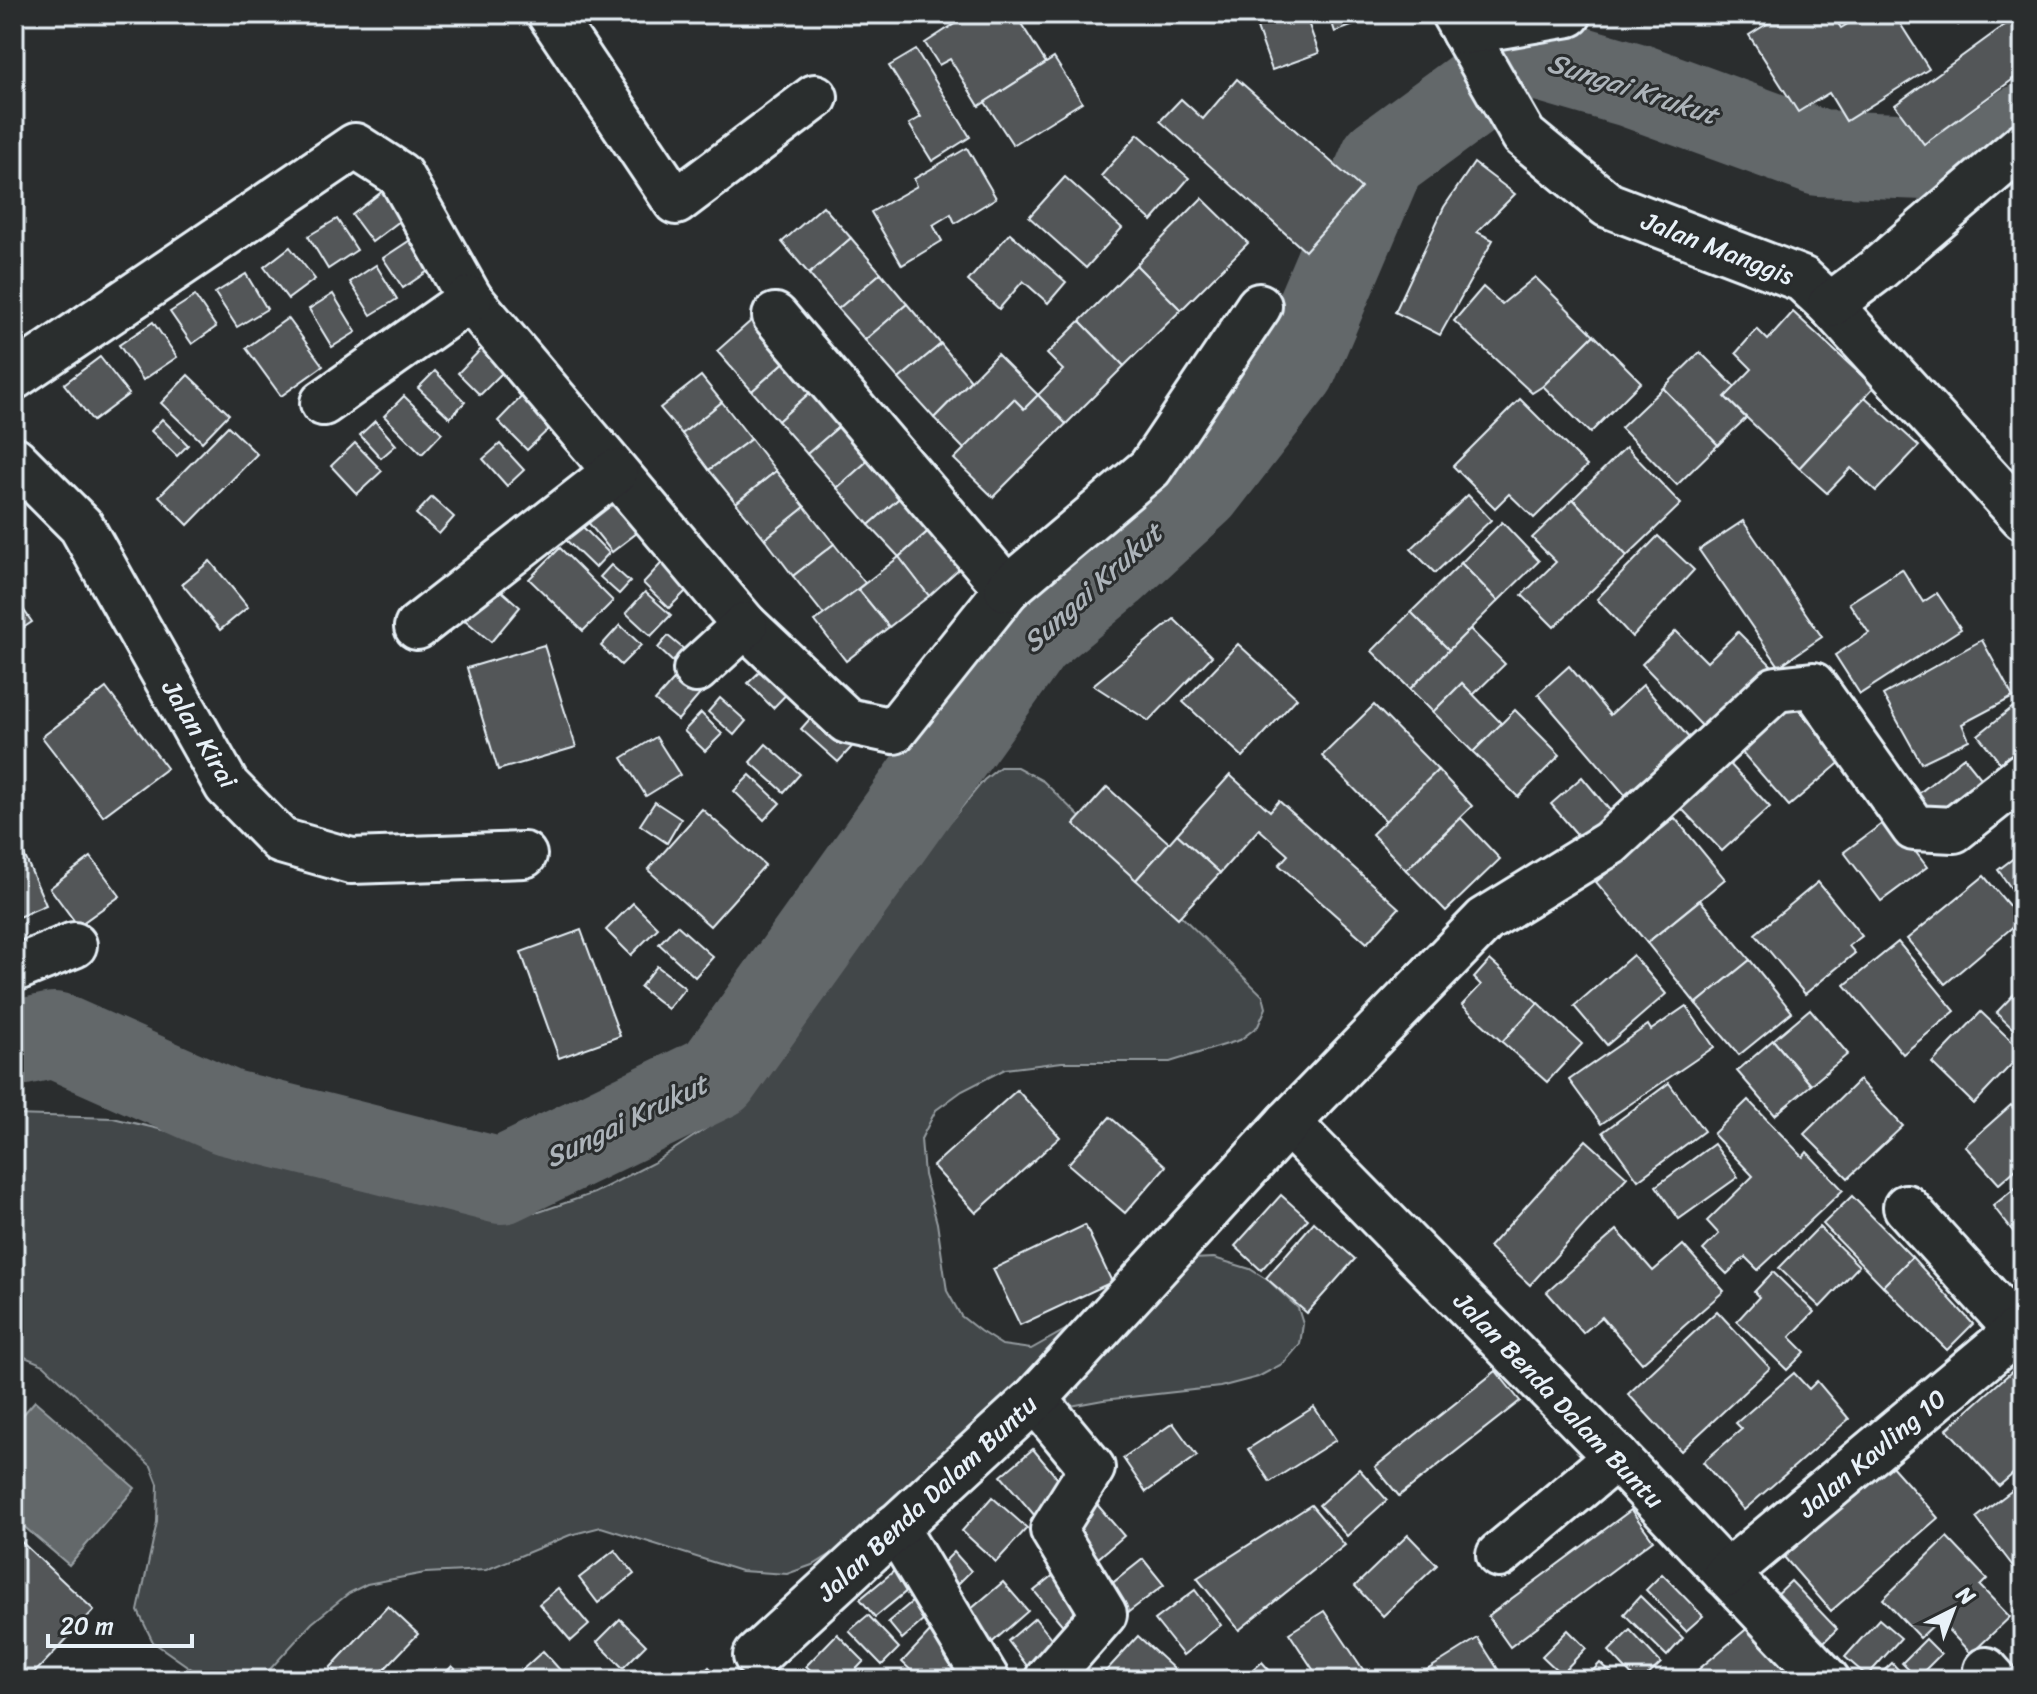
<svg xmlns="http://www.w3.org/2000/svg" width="2037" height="1694" font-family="Sriracha,sans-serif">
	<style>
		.green { fill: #424648; stroke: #959ca0; stroke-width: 2 }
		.water { fill: #63686b; stroke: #989fa3; stroke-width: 2 }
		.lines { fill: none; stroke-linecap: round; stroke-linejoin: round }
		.river { stroke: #63686b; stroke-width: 86 }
		.building { fill: #535759; stroke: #e8f1f8; stroke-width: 2 }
		.minor-casing { stroke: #e8f1f8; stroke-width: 50 }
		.minor { stroke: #2a2d2e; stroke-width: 44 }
		.labels { text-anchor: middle; stroke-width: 6; stroke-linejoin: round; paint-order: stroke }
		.street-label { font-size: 26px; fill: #e8f1f8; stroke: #2a2d2e }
		.water-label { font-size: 28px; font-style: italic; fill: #acb3b9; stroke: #2a2d2e }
	</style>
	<rect width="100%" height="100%" fill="#2a2d2e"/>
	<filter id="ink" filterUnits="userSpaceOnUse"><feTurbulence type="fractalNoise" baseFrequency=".0125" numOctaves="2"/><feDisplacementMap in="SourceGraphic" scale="16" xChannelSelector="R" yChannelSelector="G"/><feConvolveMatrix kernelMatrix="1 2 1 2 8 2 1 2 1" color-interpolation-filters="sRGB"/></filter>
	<g filter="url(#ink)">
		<polygon class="green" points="1000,767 1017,767 1043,781 1263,996 1266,1008 1258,1026 1240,1040 1170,1062 1062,1062 1005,1069 962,1091 936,1110 921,1139 924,1175 937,1223 947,1291 961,1316 980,1331 1002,1345 1031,1349 1192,1259 1214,1258 1250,1269 1269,1281 1298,1308 1303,1324 1300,1344 1284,1363 1258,1377 1220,1387 1103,1400 1022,1415 865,1533 815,1564 787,1574 741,1571 601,1527 570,1535 486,1570 425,1573 367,1584 349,1593 312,1623 263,1677 256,1680 221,1680 196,1672 153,1642 138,1611 157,1522 158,1484 151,1466 44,1365 25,1357 14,1359 14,1115 113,1118 251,1151 439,1208 539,1212 594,1193 653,1163 708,1127 778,1054 943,830 984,780"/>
		<polygon class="water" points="35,1401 135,1488 69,1565 14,1518 14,1425"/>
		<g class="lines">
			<polyline class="river" points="14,1044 54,1035 227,1112 501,1181 717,1076 1030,638 1112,570 1200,489 1294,368 1383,159 1526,54 1633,85 1819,153 1979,159 2023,127"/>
		</g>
		<g class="building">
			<polygon points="970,14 1015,14 1046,63 979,106 950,59 939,65 925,43"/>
			<polygon points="1252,14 1305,14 1319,53 1272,70"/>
			<polygon points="1329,14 1365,14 1368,20 1335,32"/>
			<polygon points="1783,14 1832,14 1841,28 1864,14 1894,14 1929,69 1846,121 1829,93 1798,112 1749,35"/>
			<polygon points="1946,14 1968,14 1958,25"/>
			<polygon points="2020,14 2023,14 2023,72 1924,144 1895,105"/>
			<polygon points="916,50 970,137 932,161 909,124 921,117 889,66"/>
			<polygon points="1054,58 1082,102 1013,145 985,102"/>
			<polygon points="1237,79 1361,188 1305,251 1160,121 1181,99 1203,119"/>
			<polygon points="1138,134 1189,178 1152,221 1101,176"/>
			<polygon points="967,148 996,198 955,223 951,214 933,225 942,241 902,265 871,212 917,186 914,179"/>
			<polygon points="1474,163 1515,194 1477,232 1493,240 1440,335 1395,312 1444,207"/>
			<polygon points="1065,177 1122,228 1086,268 1029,217"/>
			<polygon points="388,187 409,214 372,242 352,215"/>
			<polygon points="1202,198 1248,243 1181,310 1136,265"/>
			<polygon points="823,206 851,238 809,274 782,242"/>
			<polygon points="337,219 357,250 328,269 308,236"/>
			<polygon points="1010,233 1066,282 1048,303 1023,281 999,309 968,281"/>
			<polygon points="415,237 434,267 403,288 383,258"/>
			<polygon points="851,238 881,273 838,309 809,274"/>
			<polygon points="290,247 315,279 288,299 264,267"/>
			<polygon points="376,265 397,299 371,315 350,282"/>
			<polygon points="1136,265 1181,310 1124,366 1080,321"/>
			<polygon points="881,273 907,304 865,340 838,309"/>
			<polygon points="246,274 267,309 237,327 215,293"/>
			<polygon points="1535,277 1594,335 1543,386 1532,393 1454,321 1483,287 1502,304"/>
			<polygon points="333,294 356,332 332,347 309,309"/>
			<polygon points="195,296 216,327 192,344 170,312"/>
			<polygon points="907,304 941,344 899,379 865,340"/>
			<polygon points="1793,312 1874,387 1799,468 1725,397 1752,369 1736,353 1757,329 1768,340"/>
			<polygon points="288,318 323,366 281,396 246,348"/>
			<polygon points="752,320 787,360 752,391 717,351"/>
			<polygon points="1080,321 1124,366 1066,424 1038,395 1063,370 1047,354"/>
			<polygon points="153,322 177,357 143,380 119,345"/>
			<polygon points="1594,335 1641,382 1590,433 1543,386"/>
			<polygon points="487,343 510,365 480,395 458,373"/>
			<polygon points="941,344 971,380 934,418 899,379"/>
			<polygon points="1700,352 1735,387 1725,397 1746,418 1718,445 1663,388"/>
			<polygon points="997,354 1038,395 1024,409 1014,399 965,450 934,418"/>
			<polygon points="100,357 129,394 93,421 64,384"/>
			<polygon points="787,360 814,389 778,421 752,391"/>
			<polygon points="435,371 465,402 450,418 418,388"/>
			<polygon points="188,375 229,414 202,442 161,403"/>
			<polygon points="701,376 722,402 682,434 660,408"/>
			<polygon points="1663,388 1718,445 1677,485 1621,428"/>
			<polygon points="814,389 843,423 807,454 778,421"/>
			<polygon points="527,391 556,422 527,450 498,421"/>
			<polygon points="1038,395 1066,424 993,497 954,459 1014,399 1024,409"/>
			<polygon points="404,396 442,433 422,454 384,416"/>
			<polygon points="1865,397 1919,446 1876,491 1851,468 1827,493 1799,468"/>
			<polygon points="1520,399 1587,466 1534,518 1509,494 1495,508 1453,466"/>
			<polygon points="722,402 751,439 709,470 682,434"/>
			<polygon points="162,419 188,445 177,456 151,431"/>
			<polygon points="375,421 396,445 381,458 360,435"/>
			<polygon points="843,423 872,457 837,488 807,454"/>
			<polygon points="228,426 257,454 188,525 159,496"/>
			<polygon points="751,439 776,471 736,503 709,470"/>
			<polygon points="355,443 382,471 357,494 331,466"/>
			<polygon points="500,444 524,470 507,486 483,459"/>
			<polygon points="1626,447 1681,504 1627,556 1573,499"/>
			<polygon points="872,457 905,493 869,525 837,488"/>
			<polygon points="776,471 805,507 765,539 736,503"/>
			<polygon points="905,493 934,526 899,557 869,525"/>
			<polygon points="620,494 646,526 612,552 587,521"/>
			<polygon points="1468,495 1491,520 1435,573 1411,549"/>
			<polygon points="432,497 454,517 439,534 416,514"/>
			<polygon points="1573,499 1627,556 1554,627 1522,595 1556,562 1532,538"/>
			<polygon points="805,507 834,544 793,576 765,539"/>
			<polygon points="1743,521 1822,637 1779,666 1699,550"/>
			<polygon points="939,522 971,558 929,596 899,557"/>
			<polygon points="1502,522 1539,561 1498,601 1461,563"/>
			<polygon points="581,525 609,553 595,568 565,539"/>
			<polygon points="1658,536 1694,570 1632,637 1597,599"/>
			<polygon points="834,544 865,583 824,615 793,576"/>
			<polygon points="560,548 613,601 583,631 529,579"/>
			<polygon points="672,552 699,578 669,608 643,583"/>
			<polygon points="899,557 929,596 889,627 858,589"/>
			<polygon points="210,561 248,607 220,630 182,584"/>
			<polygon points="1461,563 1498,601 1449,650 1411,612"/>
			<polygon points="611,565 630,582 619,594 600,577"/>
			<polygon points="1902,569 1923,602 1937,593 1961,629 1860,694 1835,655 1869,633 1849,603"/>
			<polygon points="489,580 520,607 491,642 459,615"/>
			<polygon points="858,589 889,627 846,661 815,621"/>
			<polygon points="645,592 671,615 651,636 626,613"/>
			<polygon points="14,596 32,622 14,634"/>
			<polygon points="1411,612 1449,650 1410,689 1372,651"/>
			<polygon points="1174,619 1212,656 1149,721 1093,685"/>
			<polygon points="620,625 641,645 621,665 601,646"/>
			<polygon points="1470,629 1505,664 1473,695 1462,683 1433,712 1410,689"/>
			<polygon points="1676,631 1707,662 1738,632 1773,667 1707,731 1642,664"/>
			<polygon points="668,636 686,651 674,663 658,648"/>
			<polygon points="1982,640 2013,697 1962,724 1969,740 1921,763 1883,695"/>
			<polygon points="1238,644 1297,698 1243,757 1183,702"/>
			<polygon points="544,645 576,747 498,770 467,668"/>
			<polygon points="776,656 800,680 773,708 748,683"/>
			<polygon points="1569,666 1610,715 1643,685 1690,739 1625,795 1538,694"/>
			<polygon points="679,674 701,693 678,720 655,701"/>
			<polygon points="1462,683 1502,724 1473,752 1433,712"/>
			<polygon points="106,688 167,768 103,816 42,737"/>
			<polygon points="720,698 746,721 734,735 708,712"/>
			<polygon points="2023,699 2023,753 2005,769 1978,735"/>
			<polygon points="823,704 860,738 838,762 801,729"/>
			<polygon points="1374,705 1438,770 1386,821 1322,756"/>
			<polygon points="1794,705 1843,760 1789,806 1741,751"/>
			<polygon points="1515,710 1560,755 1518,797 1473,752"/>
			<polygon points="701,713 722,734 705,751 684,731"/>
			<polygon points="656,737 680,775 646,796 622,758"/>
			<polygon points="766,744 800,774 784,792 750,762"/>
			<polygon points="1964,757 1989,788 1937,829 1912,799"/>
			<polygon points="1729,763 1770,807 1722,851 1681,808"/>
			<polygon points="1438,770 1472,806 1406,870 1372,834"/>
			<polygon points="750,775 780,803 764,820 734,791"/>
			<polygon points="1230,775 1270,811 1279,801 1399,908 1367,943 1279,865 1288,855 1259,829 1220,873 1177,834"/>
			<polygon points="1582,777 1617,819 1587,846 1551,804"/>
			<polygon points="1107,787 1169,843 1136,880 1074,824"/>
			<polygon points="655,802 681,819 667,843 640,825"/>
			<polygon points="702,809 765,865 710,926 648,870"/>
			<polygon points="1461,818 1500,859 1446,911 1406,870"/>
			<polygon points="1675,818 1725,879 1647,943 1596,882"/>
			<polygon points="1890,818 1927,867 1881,901 1844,852"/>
			<polygon points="1177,834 1220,873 1178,918 1136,880"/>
			<polygon points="20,845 46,905 14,919 14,847"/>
			<polygon points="2023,851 2023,900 2021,902 1998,870"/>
			<polygon points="91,857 120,896 78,926 50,888"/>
			<polygon points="1984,876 2021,920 1945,984 1907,939"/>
			<polygon points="1818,882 1862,936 1849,946 1855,953 1805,994 1755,934"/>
			<polygon points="1700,900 1750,960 1696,1004 1647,943"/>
			<polygon points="633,903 658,928 631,955 606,930"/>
			<polygon points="677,925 713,957 695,977 659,944"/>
			<polygon points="581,930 620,1036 559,1058 521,952"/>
			<polygon points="1898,942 1955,1011 1903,1054 1845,985"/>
			<polygon points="1633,955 1666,994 1607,1045 1574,1006"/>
			<polygon points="1490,960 1538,1003 1502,1042 1462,1005 1481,985 1474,978"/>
			<polygon points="1750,960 1792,1012 1739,1055 1696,1004"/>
			<polygon points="657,966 685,988 668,1009 640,987"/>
			<polygon points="2021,987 2023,989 2023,1038 1996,1013"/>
			<polygon points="1538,1003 1582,1044 1547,1082 1502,1042"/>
			<polygon points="1686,1006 1714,1047 1601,1124 1569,1080 1648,1025 1651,1030"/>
			<polygon points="1810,1009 1848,1054 1811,1085 1773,1040"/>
			<polygon points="1981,1012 2023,1052 1974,1104 1932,1063"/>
			<polygon points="1773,1040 1811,1085 1775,1115 1737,1071"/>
			<polygon points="1859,1080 1903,1126 1848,1178 1804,1134"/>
			<polygon points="1669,1083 1704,1131 1638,1180 1603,1132"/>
			<polygon points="1017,1090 1060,1137 976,1213 933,1166"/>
			<polygon points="2023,1091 2023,1108 2015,1099"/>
			<polygon points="1748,1100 1803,1157 1807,1152 1843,1190 1758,1270 1745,1257 1727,1274 1703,1250 1719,1234 1707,1221 1753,1176 1713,1134"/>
			<polygon points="2011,1105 2023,1119 2023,1163 1999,1184 1965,1146"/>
			<polygon points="1110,1117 1166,1166 1125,1213 1068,1164"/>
			<polygon points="1586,1140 1627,1177 1530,1285 1489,1247"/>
			<polygon points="1714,1144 1738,1177 1679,1219 1656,1186"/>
			<polygon points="2019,1185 2023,1190 2023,1244 1993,1206"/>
			<polygon points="1281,1195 1308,1219 1261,1270 1235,1246"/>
			<polygon points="1852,1196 1912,1257 1883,1286 1823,1224"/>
			<polygon points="1314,1222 1355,1259 1307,1313 1266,1278"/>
			<polygon points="1085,1225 1112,1282 1020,1325 993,1269"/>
			<polygon points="1819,1227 1859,1266 1820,1307 1779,1268"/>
			<polygon points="1617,1230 1653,1271 1683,1245 1724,1291 1642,1363 1602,1317 1583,1333 1547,1292"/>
			<polygon points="1912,1257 1973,1324 1947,1350 1883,1286"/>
			<polygon points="1773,1272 1814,1312 1790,1337 1805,1352 1787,1370 1737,1321 1759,1297 1754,1292"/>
			<polygon points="2023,1284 2023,1314 2008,1295"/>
			<polygon points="1717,1311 1770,1368 1681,1451 1628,1394"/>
			<polygon points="2019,1365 2023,1369 2023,1465 1999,1486 1947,1429"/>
			<polygon points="1496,1371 1520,1401 1399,1496 1375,1467"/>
			<polygon points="1794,1373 1809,1389 1817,1381 1849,1419 1744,1510 1703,1462 1742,1429 1736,1423"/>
			<polygon points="1314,1407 1336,1440 1270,1482 1248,1449"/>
			<polygon points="1173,1423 1197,1456 1146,1492 1123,1458"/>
			<polygon points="1033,1449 1072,1496 1041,1523 1001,1476"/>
			<polygon points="1891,1465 1938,1518 1831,1611 1784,1557"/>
			<polygon points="1359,1469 1387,1500 1347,1536 1319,1505"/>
			<polygon points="2023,1482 2023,1572 2019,1574 1976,1518"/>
			<polygon points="992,1497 1027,1528 996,1562 962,1531"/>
			<polygon points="1095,1502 1124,1536 1096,1560 1067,1527"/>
			<polygon points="1311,1505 1345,1545 1239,1630 1197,1578"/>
			<polygon points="1631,1510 1653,1540 1510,1647 1488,1616"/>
			<polygon points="14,1535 94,1610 28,1680 14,1680"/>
			<polygon points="1408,1535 1437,1565 1383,1616 1355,1586"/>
			<polygon points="1947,1537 1987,1579 1980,1586 2010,1617 1971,1654 1939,1620 1920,1638 1883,1599"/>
			<polygon points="615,1550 634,1574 598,1603 579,1578"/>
			<polygon points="954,1552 971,1571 957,1585 940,1566"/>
			<polygon points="1143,1559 1164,1585 1126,1614 1105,1589"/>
			<polygon points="905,1562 920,1580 875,1617 860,1599"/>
			<polygon points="1060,1570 1091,1607 1065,1628 1034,1591"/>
			<polygon points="1662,1574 1703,1616 1686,1631 1646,1590"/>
			<polygon points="1791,1581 1837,1629 1816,1650 1770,1601"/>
			<polygon points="1003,1582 1028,1611 988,1646 964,1615"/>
			<polygon points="558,1588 589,1625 571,1641 539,1604"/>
			<polygon points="1195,1590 1221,1625 1183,1655 1155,1620"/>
			<polygon points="925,1591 939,1607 902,1639 888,1622"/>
			<polygon points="1640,1596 1683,1638 1667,1656 1624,1614"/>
			<polygon points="388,1606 418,1634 374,1680 343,1680 330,1668"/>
			<polygon points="1324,1611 1370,1680 1320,1680 1289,1633"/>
			<polygon points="868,1615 899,1648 882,1665 849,1631"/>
			<polygon points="1035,1618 1059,1648 1031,1671 1008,1641"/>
			<polygon points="620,1619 646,1645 623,1668 597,1642"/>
			<polygon points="1879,1619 1901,1638 1867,1676 1845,1657"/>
			<polygon points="1750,1626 1793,1677 1790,1680 1686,1680"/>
			<polygon points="1568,1630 1586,1648 1561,1674 1542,1656"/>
			<polygon points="1630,1630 1661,1663 1643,1680 1636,1680 1609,1651"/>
			<polygon points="931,1631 966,1666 952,1680 921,1680 902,1662"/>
			<polygon points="837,1634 864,1661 846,1680 821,1680 806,1666"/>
			<polygon points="1138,1636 1186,1680 1113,1680 1105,1672"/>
			<polygon points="1478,1638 1499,1671 1484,1680 1411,1680"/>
			<polygon points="1926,1639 1941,1654 1917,1678 1902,1663"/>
			<polygon points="543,1651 569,1680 531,1680 522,1670"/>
			<polygon points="1262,1662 1278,1680 1242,1680"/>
			<polygon points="1600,1663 1618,1680 1584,1680"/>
			<polygon points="1892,1663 1908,1680 1874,1680"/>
			<polygon points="452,1666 466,1680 439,1680"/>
			<polygon points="709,1667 722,1680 696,1680"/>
		</g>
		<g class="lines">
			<g class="minor-casing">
				<g id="minor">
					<polyline points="550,14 676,202 815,97"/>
					<polyline points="1454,14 1524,136 1608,205 1802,279 1830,305 2023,517"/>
					<polyline points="1464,32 1569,14"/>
					<polyline points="1830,305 1878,269 2023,145"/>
					<polyline points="14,377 355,146 400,175 470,299 745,625 847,721 894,731 1007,589 775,316"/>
					<polyline points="323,403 470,299"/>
					<polyline points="14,459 81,526 227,786 281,841 351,861 524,855"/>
					<polyline points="1007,589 1150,468 1259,306"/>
					<polyline points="417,627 615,472"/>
					<polyline points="696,670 745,625"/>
					<polyline points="14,969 74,945"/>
					<polyline points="1288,1123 1616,1457 1827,1680"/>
					<polyline points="1906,1207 2023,1337"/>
					<polyline points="1035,1399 1092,1468 1053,1530 1104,1614 1048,1678"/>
					<polyline points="895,1527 987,1680"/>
					<polyline points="1499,1555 1616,1457"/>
					<polyline points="1726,1574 2017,1331"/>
					<polyline points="756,1656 1035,1399 1288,1123 1485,920 1610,843 1776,689 1813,685 1914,828 1954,830 2023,775"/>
					<polyline points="1986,1670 1995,1680"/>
				</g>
			</g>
			<use href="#minor" class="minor"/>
		</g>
	</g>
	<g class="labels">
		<g class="street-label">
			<text transform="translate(1718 248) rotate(21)" y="9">Jalan Manggis</text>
			<text transform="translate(200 734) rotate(59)" y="9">Jalan Kirai</text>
			<text transform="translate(1559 1400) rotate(46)" y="9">Jalan Benda Dalam Buntu</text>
			<text transform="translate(1872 1453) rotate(-40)" y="9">Jalan Kavling 10</text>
			<text transform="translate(927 1498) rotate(-43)" y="9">Jalan Benda Dalam Buntu</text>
		</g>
		<g class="water-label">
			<text transform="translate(1633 88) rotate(18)" y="10">Sungai Krukut</text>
			<text transform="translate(1092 587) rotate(-42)" y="10">Sungai Krukut</text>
			<text transform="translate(626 1120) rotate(-26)" y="10">Sungai Krukut</text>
		</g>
	</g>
	<rect width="2037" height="1694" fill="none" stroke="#2a2d2e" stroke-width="48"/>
	<rect x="24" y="24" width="1989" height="1646" fill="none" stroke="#e8f1f8" stroke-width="3" filter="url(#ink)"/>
	<g transform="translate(1953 1610) rotate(42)" stroke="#2a2d2e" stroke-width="6" paint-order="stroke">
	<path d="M0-6L14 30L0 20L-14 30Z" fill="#e8f1f8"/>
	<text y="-12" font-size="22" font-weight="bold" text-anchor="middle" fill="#e8f1f8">N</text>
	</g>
	<path d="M48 1634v12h144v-12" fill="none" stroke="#e8f1f8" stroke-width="4"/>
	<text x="60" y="1634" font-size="24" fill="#e8f1f8" stroke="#2a2d2e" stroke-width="6" paint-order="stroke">20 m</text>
</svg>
